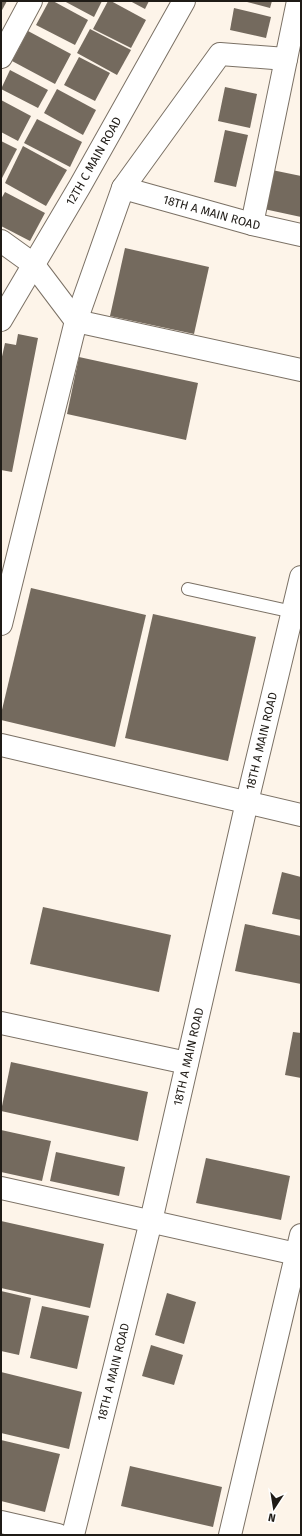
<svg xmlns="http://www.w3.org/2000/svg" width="302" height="1536" font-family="'Fira Sans',sans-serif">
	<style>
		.building { fill: #746a5e }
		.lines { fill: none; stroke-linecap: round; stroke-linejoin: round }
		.lane-casing { stroke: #7b7165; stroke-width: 14 }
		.street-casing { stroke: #7b7165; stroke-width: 24 }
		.lane { stroke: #fff; stroke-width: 12 }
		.street { stroke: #fff; stroke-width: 22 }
		.labels { text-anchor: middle; stroke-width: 3; stroke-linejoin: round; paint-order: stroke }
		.street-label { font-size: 12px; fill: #1f1b16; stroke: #fff }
	</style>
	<rect width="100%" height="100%" fill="#fdf4e9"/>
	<g class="building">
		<polygon points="1,1 7,1 1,12"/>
		<polygon points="49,1 53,1 88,20 75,45 36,25"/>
		<polygon points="64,1 102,1 94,17"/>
		<polygon points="108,1 111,1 146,20 131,48 93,29"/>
		<polygon points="130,1 149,1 145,9"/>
		<polygon points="243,1 272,1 270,8"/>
		<polygon points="234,8 271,17 266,38 230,30"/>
		<polygon points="90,29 131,50 117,75 77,53"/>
		<polygon points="28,31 71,54 55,84 12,61"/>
		<polygon points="79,57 110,73 95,101 64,85"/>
		<polygon points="10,70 48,90 38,108 1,89"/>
		<polygon points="225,87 257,94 250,128 218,121"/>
		<polygon points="57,89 96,110 83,135 44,113"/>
		<polygon points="1,100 31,116 18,141 1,132"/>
		<polygon points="37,119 82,142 70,167 24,143"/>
		<polygon points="225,130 248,135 236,187 214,182"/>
		<polygon points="1,141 17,149 1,180"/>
		<polygon points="23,146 67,170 46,206 5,183"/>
		<polygon points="272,170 301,176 301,217 264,209"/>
		<polygon points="5,192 45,213 30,241 1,226 1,199"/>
		<polygon points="125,248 209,267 194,334 110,316"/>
		<polygon points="18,334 38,338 12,472 1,470 1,361 5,343 16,345"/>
		<polygon points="79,357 198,383 186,440 67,414"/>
		<polygon points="31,588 146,615 115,747 1,720 1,714"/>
		<polygon points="153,614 256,637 228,761 125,738"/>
		<polygon points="282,872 301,877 301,920 272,914"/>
		<polygon points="43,907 171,935 159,992 30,964"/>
		<polygon points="245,924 301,936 301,984 235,971"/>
		<polygon points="293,1032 301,1033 301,1078 285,1075"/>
		<polygon points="11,1062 148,1092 138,1141 1,1111"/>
		<polygon points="1,1130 51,1141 42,1181 1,1172"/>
		<polygon points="56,1152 125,1167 119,1196 50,1181"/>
		<polygon points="206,1158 290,1176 281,1220 196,1203"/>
		<polygon points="1,1221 104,1244 90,1308 1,1288"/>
		<polygon points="1,1291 31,1298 19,1355 1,1351"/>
		<polygon points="167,1293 196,1302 184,1344 155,1335"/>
		<polygon points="42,1306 89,1316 77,1369 30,1358"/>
		<polygon points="151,1345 183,1355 174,1385 142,1376"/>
		<polygon points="1,1372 82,1392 69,1449 1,1433"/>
		<polygon points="1,1440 60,1454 45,1512 1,1501"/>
		<polygon points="130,1466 222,1487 213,1527 121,1506"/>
	</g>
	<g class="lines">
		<g class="lane-casing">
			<polyline id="lane" points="188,589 293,612"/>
		</g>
		<g class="street-casing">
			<g id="street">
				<polyline points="1,57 31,1"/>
				<path id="s1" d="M123 188 252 224 301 235"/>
				<polyline points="252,224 298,1"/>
				<polyline points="1,241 33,264 76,321 301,370"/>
				<path id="s2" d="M1 320 80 186 184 1"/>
				<polyline points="1,624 76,321 123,188 220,54 286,59"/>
				<polyline points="1,745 301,815"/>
				<polyline points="1,1023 187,1063"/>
				<polyline points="1,1188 301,1255"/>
				<polyline points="1,1522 58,1535"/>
				<path id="s3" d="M73 1535 151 1221 247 802 301 577"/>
				<polyline points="230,1535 301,1235"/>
			</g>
		</g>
		<use href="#lane" class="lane"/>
		<use href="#street" class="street"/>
	</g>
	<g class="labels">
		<g class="street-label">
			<text dy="4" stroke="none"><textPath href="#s2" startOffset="184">12TH C MAIN ROAD</textPath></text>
			<text dy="4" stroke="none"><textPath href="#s1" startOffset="92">18TH A MAIN ROAD</textPath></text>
			<text dy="4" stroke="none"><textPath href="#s3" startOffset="816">18TH A MAIN ROAD</textPath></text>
			<text dy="4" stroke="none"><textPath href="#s3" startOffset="492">18TH A MAIN ROAD</textPath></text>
			<text dy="4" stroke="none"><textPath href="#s3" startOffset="168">18TH A MAIN ROAD</textPath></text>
		</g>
	</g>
	<rect width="302" height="1536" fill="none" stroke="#1f1b16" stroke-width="4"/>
	<g transform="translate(274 1508) rotate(192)" stroke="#ffffff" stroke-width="3" paint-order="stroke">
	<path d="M0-3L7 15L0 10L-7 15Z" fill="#1f1b16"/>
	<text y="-6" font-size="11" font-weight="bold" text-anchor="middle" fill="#1f1b16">N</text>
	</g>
</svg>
